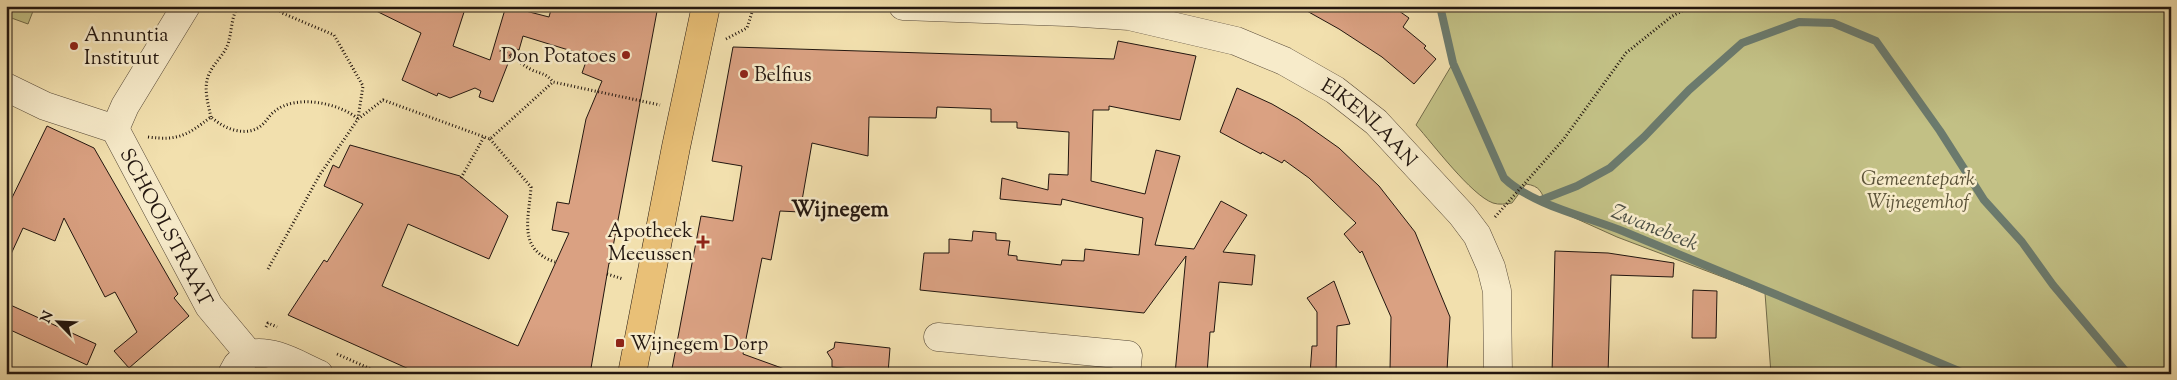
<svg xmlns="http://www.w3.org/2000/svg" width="2177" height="380" font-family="'Sorts Mill Goudy',serif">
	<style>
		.green { fill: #c2c085; stroke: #726b4a }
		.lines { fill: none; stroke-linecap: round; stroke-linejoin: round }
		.stream { stroke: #6b7a6d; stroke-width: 8 }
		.building { fill: #daa182; stroke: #22160f }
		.minor-casing { stroke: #564837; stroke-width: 29 }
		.major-casing { stroke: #22160f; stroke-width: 29 }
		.path { stroke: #22160f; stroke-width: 3; stroke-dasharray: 1 2.5; stroke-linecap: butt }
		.minor { stroke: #f7ebca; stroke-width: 28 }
		.major { stroke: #e9c077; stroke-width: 28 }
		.poi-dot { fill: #8f2418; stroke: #f7ebca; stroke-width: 2 }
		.labels { text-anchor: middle; stroke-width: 5; stroke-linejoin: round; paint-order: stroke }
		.poi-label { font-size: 20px; fill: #22160f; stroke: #f7ebca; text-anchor: start }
		.street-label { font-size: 20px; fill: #22160f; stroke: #f7ebca }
		.park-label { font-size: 20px; font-style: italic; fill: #5a5238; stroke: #f7ebca }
		.water-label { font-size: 21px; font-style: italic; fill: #4c5046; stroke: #f7ebca }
		.quarter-label { font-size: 22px; font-weight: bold; fill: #22160f; stroke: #f7ebca }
	</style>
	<rect width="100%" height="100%" fill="#f2e0ae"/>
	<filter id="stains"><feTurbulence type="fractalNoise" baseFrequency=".004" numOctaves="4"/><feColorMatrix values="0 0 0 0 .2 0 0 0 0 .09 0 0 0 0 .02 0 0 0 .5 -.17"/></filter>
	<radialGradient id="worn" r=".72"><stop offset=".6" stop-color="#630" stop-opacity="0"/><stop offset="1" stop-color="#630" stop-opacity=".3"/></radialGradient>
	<g class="green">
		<polygon points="6,6 35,6 28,24 6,16"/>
		<path d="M1440 6H2171V374H1771L1765 293 1617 237 1546 205C1542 192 1540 186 1526 184L1512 203C1506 204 1499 205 1493 203 1471 195 1433 144 1416 125L1453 63Z"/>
	</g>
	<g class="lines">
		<g class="stream">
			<path d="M1440 6 1453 63 1504 178C1532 205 1588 217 1625 232 1739 279 1852 326 1966 374"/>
			<polyline points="1541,200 1577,186 1610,168 1644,137 1689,90 1742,43 1799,22 1833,23 1876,41 1940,131 1984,200 2022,242 2053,285 2128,374"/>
		</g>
	</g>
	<g class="building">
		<polygon points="366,6 466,6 453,46 490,60 506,6 549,17 552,6 658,6 610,263 609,263 590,374 420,374 288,315 324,260 327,262 363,204 324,186 333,165 339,168 350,145 460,176 508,216 489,259 408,224 382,286 518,346 569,233 552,230 557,202 569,204 586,119 602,81 582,73 588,56 523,36 519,50 514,48 493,102 479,97 481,91 475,88 450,98 438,93 437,96 402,80 421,33"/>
		<polygon points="1298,6 1392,6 1409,18 1403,27 1426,46 1424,48 1436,59 1414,84 1382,57 1339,29"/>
		<polygon points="1118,41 1196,56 1180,120 1109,106 1109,110 1093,110 1091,181 1145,194 1156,150 1180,156 1155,245 1194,249 1221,201 1247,215 1223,252 1255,255 1252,285 1219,282 1214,332 1210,332 1207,374 1175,374 1186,256 1144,313 920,290 924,253 949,253 949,239 972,241 973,231 996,233 996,240 1010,241 1008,255 1017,256 1017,260 1061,265 1062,260 1084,261 1085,249 1139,255 1143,218 1062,199 1061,205 1000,199 1002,178 1048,190 1049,174 1068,175 1069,132 1017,128 1017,122 991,122 991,109 937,107 936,118 869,117 868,156 812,143 800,212 780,211 771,260 762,258 743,354 790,371 790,374 671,374 701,216 733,221 742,166 712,161 733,47 1114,59"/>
		<polygon points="1237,88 1272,104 1298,119 1339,148 1379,186 1415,232 1450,317 1447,371 1390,370 1391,317 1362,251 1360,253 1344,234 1356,223 1309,178 1284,160 1282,163 1262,152 1261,154 1220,132"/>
		<polygon points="47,126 94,148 178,294 174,298 189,316 129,368 114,351 137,332 115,292 105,297 64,218 55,241 23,228 6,265 6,210"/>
		<polygon points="1555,251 1608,253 1674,263 1673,277 1611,275 1608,374 1552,374"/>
		<polygon points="1334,281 1350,324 1337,326 1336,374 1310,374 1312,346 1317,346 1317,312 1307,298"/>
		<polygon points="1693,290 1717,291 1716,338 1692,338"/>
		<polygon points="6,303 96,344 87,365 6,328"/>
		<polygon points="835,342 890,348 888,373 832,367 832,360 827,352 834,348"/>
	</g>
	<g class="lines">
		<g class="minor-casing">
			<g id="minor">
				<path id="s1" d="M903 6 1067 12 1129 16 1236 41 1284 61 1335 90 1376 122 1462 215 1477 235 1491 267 1497 291 1498 374"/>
				<path id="s2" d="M6 87 45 106 115 129 209 306 249 354"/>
				<polyline points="115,129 125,106 186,6"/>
				<polyline points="938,337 1128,355 1126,374"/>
				<path d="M249 354C274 349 296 364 319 374"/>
				<polyline points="232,374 237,365 249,354"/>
			</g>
		</g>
		<g class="major-casing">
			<polyline id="major" points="632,374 676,147 706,6"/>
		</g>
		<g class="path">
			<polyline points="275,6 282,13 334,35 363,86 358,118"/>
			<polyline points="726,39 747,28 754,6"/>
			<path d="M500 50C513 55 520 64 532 70 541 74 546 73 553 82"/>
			<path d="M211 117C208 104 203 87 209 74 214 63 224 55 228 44 232 31 231 18 238 6"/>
			<path d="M148 137C179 141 187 135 211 117 224 129 247 138 262 125 267 121 270 114 275 111 296 94 340 103 358 119"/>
			<path d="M490 139 531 187C529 219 517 249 555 262"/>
			<polyline points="461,178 484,137"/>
			<polyline points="1495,217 1563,140 1626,53 1671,17 1691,6"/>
			<polyline points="268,269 319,176 358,119 383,100 490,139 553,82 660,105"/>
			<polyline points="607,274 623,279"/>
			<polyline points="266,327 268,323 277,327"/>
			<polyline points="337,354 382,374"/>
		</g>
		<use href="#minor" class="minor"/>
		<use href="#major" class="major"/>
	</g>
	<g class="poi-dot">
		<circle cx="74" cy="46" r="5"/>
		<circle cx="626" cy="55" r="5"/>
		<circle cx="744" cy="74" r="5"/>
		<path d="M700.5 234.5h5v5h5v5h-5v5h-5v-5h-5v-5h5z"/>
		<rect x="615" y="338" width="10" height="10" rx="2.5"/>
	</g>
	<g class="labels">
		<g class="poi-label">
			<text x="84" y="41">Annuntia<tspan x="84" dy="23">Instituut</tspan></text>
			<text x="616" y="62" text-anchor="end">Don Potatoes</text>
			<text x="754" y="81">Belfius</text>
			<text x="693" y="237" text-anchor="end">Apotheek<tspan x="693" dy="23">Meeussen</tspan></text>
			<text x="630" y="350">Wijnegem Dorp</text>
		</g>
		<g class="street-label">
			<text dy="7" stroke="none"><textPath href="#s1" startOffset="494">EIKENLAAN</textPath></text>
			<text dy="7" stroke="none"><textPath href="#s2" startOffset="228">SCHOOLSTRAAT</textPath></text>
		</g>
		<g class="park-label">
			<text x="1918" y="185">Gemeentepark<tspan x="1918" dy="23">Wijnegemhof</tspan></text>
		</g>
		<g class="water-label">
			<text transform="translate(1655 227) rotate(22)" y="7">Zwanebeek</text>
		</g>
		<g class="quarter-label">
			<text x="840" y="216">Wijnegem</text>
		</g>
	</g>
	<rect width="2177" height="380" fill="none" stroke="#f2e0ae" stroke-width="25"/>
	<rect x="8" y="8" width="2162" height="365" fill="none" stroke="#22160f" stroke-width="2.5"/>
	<rect x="12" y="12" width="2152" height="355" fill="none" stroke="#22160f"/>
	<g transform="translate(58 322) rotate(294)" stroke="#f7ebca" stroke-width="4" paint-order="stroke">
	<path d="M0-4L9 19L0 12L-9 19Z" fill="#22160f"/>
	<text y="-8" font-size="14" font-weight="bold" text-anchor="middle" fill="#22160f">N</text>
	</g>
	<rect width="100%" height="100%" filter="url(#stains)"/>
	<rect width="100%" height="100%" fill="url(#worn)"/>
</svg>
